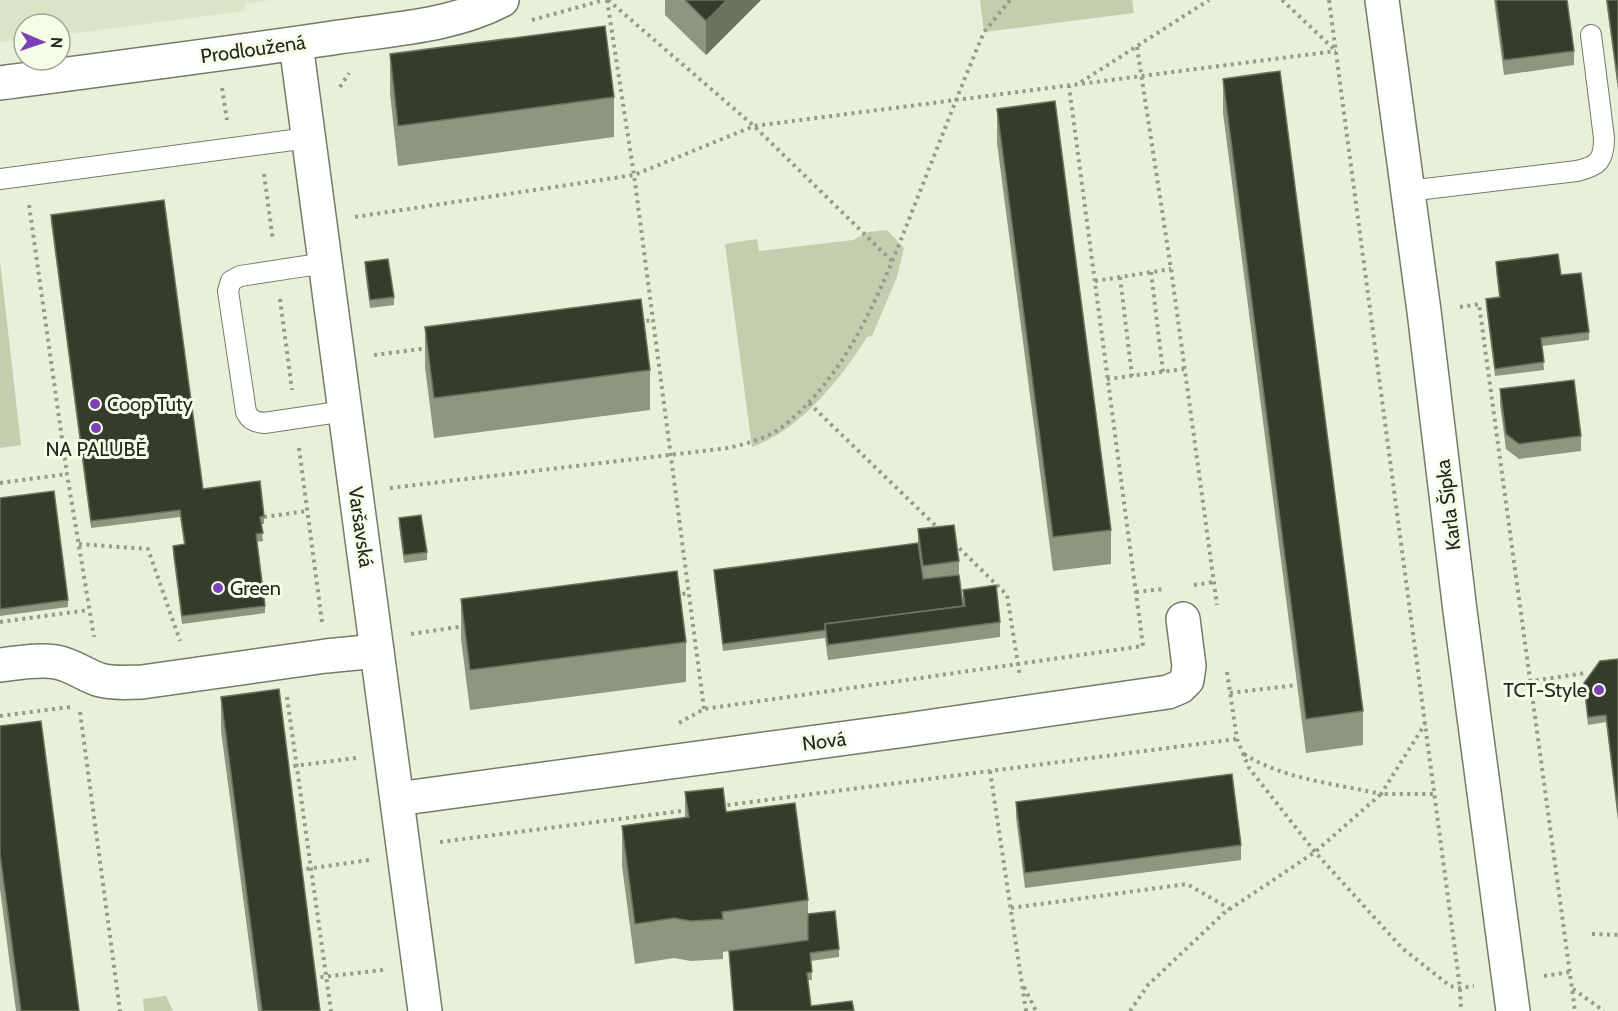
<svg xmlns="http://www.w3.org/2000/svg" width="1618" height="1011" font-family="Cabin,sans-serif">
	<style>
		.built { fill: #dae5c7 }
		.green { fill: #c2ceae }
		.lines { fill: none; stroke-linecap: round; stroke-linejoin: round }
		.lane-casing { stroke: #747c67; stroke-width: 22 }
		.street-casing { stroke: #747c67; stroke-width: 36 }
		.path { stroke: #959b8a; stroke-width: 4; stroke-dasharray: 3 4.5; stroke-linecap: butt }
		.lane { stroke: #fff; stroke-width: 20 }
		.street { stroke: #fff; stroke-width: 33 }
		.wall { fill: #8e9682 }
		.shaded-wall { fill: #6b725e }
		.building { fill: #363c2a; stroke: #6b725e; stroke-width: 1.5 }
		.poi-dot { fill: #7d41b7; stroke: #f4fee6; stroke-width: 2 }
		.labels { text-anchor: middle; stroke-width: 6; stroke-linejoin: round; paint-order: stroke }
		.street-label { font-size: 20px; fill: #24271e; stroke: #f4fee6 }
		.poi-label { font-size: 20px; fill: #24271e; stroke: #f4fee6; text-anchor: start }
	</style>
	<rect width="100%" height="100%" fill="#e7f0d9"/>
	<polygon class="built" points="0,0 271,0 245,4 245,11 60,35 60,24 24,24 24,39 0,42"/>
	<g class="green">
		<polygon points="980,0 1132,0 1134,13 984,32"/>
		<path d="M887 230 904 248 897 277 872 336 867 337C841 379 800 430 752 447L725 244 757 239 759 251 853 240 868 232Z"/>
		<polygon points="0,261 21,445 0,448"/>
		<polygon points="166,996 173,1011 144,1011 143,999"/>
	</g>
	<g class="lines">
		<g class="lane-casing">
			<g id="lane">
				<polyline points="0,179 308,138"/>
				<path d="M1408 191 1577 171C1598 166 1604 161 1604 138L1591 35"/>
				<path d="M325 263 240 276 231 281 228 291 246 412C250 420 255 422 264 423L345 411"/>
			</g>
		</g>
		<g class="street-casing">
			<g id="street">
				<polyline points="1382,0 1424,311 1460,611 1513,1011"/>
				<polyline points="296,44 425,1011"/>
				<path d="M0 83C113 68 226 54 339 37 393 29 453 26 502 0"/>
				<path d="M0 665C19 663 38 659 56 662 73 665 84 675 100 680 114 684 128 682 142 682L326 656 377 651"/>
				<polyline points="397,799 906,730 1168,692 1180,687 1187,680 1189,666 1183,619"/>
			</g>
		</g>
		<g class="path">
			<polyline points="607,0 634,175 704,709"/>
			<polyline points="608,0 754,126 892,261"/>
			<polyline points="1282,0 1335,50"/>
			<polyline points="1329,0 1460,988 1461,1011"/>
			<polyline points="532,20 604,0"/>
			<polyline points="1137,47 1171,269 1217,605"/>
			<polyline points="1081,82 1209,0"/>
			<polyline points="340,87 349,73"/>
			<polyline points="222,88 227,120"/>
			<polyline points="264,174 273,241"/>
			<polyline points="29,205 67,474 94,637"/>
			<polyline points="355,217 634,175 754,126 1336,51"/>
			<polyline points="1151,272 1163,372"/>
			<polyline points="1120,277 1132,376"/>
			<polyline points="1095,281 1171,269"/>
			<polyline points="280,299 292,390"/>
			<polyline points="1460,307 1479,304 1575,1011"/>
			<polyline points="639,322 653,320"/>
			<polyline points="374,355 429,348"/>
			<polyline points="1107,379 1184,369"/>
			<polyline points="809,403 940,530"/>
			<polyline points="299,448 322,622"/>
			<polyline points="0,483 67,474"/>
			<path d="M390 488 728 448C749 443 769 438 786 424 857 365 888 271 921 189 942 136 962 84 984 32L1010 0"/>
			<polyline points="264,517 307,511"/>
			<polyline points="954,543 1007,595 1020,677"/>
			<polyline points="79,544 148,549 180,641"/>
			<polyline points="1194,585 1214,582"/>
			<polyline points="1136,592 1163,589"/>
			<polyline points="675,595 689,593"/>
			<polyline points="0,622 89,610"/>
			<polyline points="411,634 465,626"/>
			<polyline points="1227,672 1237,739 1249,768 1315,852 1402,948 1450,986 1460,988 1474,986"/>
			<polyline points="1506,685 1585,673"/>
			<polyline points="1230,693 1297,685"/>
			<polyline points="287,697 331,1011"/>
			<polyline points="80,712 120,1011"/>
			<polyline points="0,716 70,707"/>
			<polyline points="679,723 704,709 1143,646 1069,86"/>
			<path d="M1244 754C1282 779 1337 784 1381 794L1425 724"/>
			<polyline points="286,767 356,758"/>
			<polyline points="990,771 1026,1011"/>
			<polyline points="720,806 1237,739"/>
			<polyline points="440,842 689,810"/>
			<polyline points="299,870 369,860"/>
			<polyline points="1011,908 1187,884 1230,909"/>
			<polyline points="1592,934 1618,935"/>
			<polyline points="1544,976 1570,972"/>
			<polyline points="313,978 383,970"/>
			<polyline points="1024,987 1036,1011"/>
			<polyline points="1573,989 1604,1011"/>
			<polyline points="1130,1011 1148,985 1224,913 1315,852 1381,794 1435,794"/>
		</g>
		<use href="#lane" class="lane"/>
		<use href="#street" class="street"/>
	</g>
	<g class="wall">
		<polygon points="665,0 761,0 706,55 665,15"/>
		<polygon points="1494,0 1567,0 1574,51 1574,65 1504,75"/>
		<polygon points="1606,0 1618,0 1618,90"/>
		<polygon points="390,54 614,97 614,137 398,166 390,94"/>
		<polygon points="1223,79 1363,711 1363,745 1306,753 1223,113"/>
		<polygon points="997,109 1111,530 1111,564 1053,571 997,143"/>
		<polygon points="51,215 203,489 264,516 264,524 261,524 263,541 257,542 265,606 265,613 182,624 173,554 173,546 184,544 180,517 91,528 51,222"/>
		<polygon points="365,262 394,297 394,305 370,308 365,270"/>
		<polygon points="1496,262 1561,275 1589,332 1589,340 1542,346 1544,370 1495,376 1486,306 1486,299 1499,297 1496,270"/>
		<polygon points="425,327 650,370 650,410 434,438 425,367"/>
		<polygon points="1500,389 1581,436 1581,451 1519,459 1506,449 1500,404"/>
		<polygon points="0,498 68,600 68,607 0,616"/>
		<polygon points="399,518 427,552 427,560 404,563 399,526"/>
		<polygon points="918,529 959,561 959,576 963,602 963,590 1000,622 1000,637 828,660 825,638 723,651 714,577 714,570 918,543"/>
		<polygon points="461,599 686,642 686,682 470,710 461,639"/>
		<polygon points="1618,659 1618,821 1606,722 1588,725 1584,691 1584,683"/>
		<polygon points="221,697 320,1011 258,1011 221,731"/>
		<polygon points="0,726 79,1011 16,1011 0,889"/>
		<polygon points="685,792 726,812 808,900 808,914 839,949 839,957 811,961 812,980 808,980 811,1006 854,1011 734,1011 729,951 723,952 723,959 691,961 674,958 635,964 622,866 622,826 685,818"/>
		<polygon points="1016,802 1241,845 1241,860 1025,888 1016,817"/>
	</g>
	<polygon class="shaded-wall" points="727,0 761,0 706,55 706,21"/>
	<g class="building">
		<polygon points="685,0 727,0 706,21"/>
		<polygon points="1496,0 1567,0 1574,51 1504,60"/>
		<polygon points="1607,0 1618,0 1618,83"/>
		<polygon points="605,26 614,97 398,126 390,54"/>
		<polygon points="1280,71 1363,711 1306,719 1223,79"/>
		<polygon points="1055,101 1111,530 1053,537 997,109"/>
		<polygon points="164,200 203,489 260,481 264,516 260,517 263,533 256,534 265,606 182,616 173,546 185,544 180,510 91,521 51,215"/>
		<polygon points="1558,254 1561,275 1581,273 1589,332 1541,338 1544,362 1495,369 1486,299 1500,297 1496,262"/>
		<polygon points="388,259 394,297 370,300 365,262"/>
		<polygon points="641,299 650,370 434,398 425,327"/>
		<polygon points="1574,380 1581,436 1519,444 1506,434 1500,389"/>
		<polygon points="54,491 68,600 0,609 0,498"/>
		<polygon points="421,515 427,552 404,555 399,518"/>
		<polygon points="954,525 959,561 923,566 918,529"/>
		<polygon points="918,543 923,579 959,575 963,606 825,624 825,630 723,644 714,570"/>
		<polygon points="677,571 686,642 470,670 461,599"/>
		<polygon points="996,585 1000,622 828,645 825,624 965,606 963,590"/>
		<polygon points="1618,659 1618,813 1606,715 1588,717 1584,683 1600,661"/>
		<polygon points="279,689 320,1011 262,1011 221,697"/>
		<polygon points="41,721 79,1011 21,1011 0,854 0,726"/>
		<polygon points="1232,774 1241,845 1025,873 1016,802"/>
		<polygon points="723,788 726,812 795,803 808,900 722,912 723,919 691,921 674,918 635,924 622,826 689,817 685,792"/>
		<polygon points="835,911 839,949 810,953 812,972 807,973 811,1006 852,1001 854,1011 734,1011 729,951 808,940 808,914"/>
	</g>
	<g class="poi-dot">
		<circle cx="95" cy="404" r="6"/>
		<circle cx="96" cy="428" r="6"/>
		<circle cx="218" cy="588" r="6"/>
		<circle cx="1599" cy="690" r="6"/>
	</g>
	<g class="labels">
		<g class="street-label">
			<text transform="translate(253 49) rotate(-8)" y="7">Prodloužená</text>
			<text transform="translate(1448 505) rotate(-97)" y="7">Karla Šípka</text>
			<text transform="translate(361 527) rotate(82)" y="7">Varšavská</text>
			<text transform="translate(824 741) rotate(-7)" y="7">Nová</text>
		</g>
		<g class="poi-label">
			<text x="107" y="411">Coop Tuty</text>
			<text x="96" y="456" text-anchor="middle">NA PALUBĚ</text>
			<text x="230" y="595">Green</text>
			<text x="1587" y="697" text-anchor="end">TCT-Style</text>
		</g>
	</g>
	<g transform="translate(42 42) rotate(92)"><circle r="28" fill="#f4fee6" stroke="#a1a896" stroke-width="1.5"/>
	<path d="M0-4.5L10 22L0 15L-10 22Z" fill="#7d41b7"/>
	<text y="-9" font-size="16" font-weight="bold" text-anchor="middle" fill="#24271e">N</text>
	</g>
</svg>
